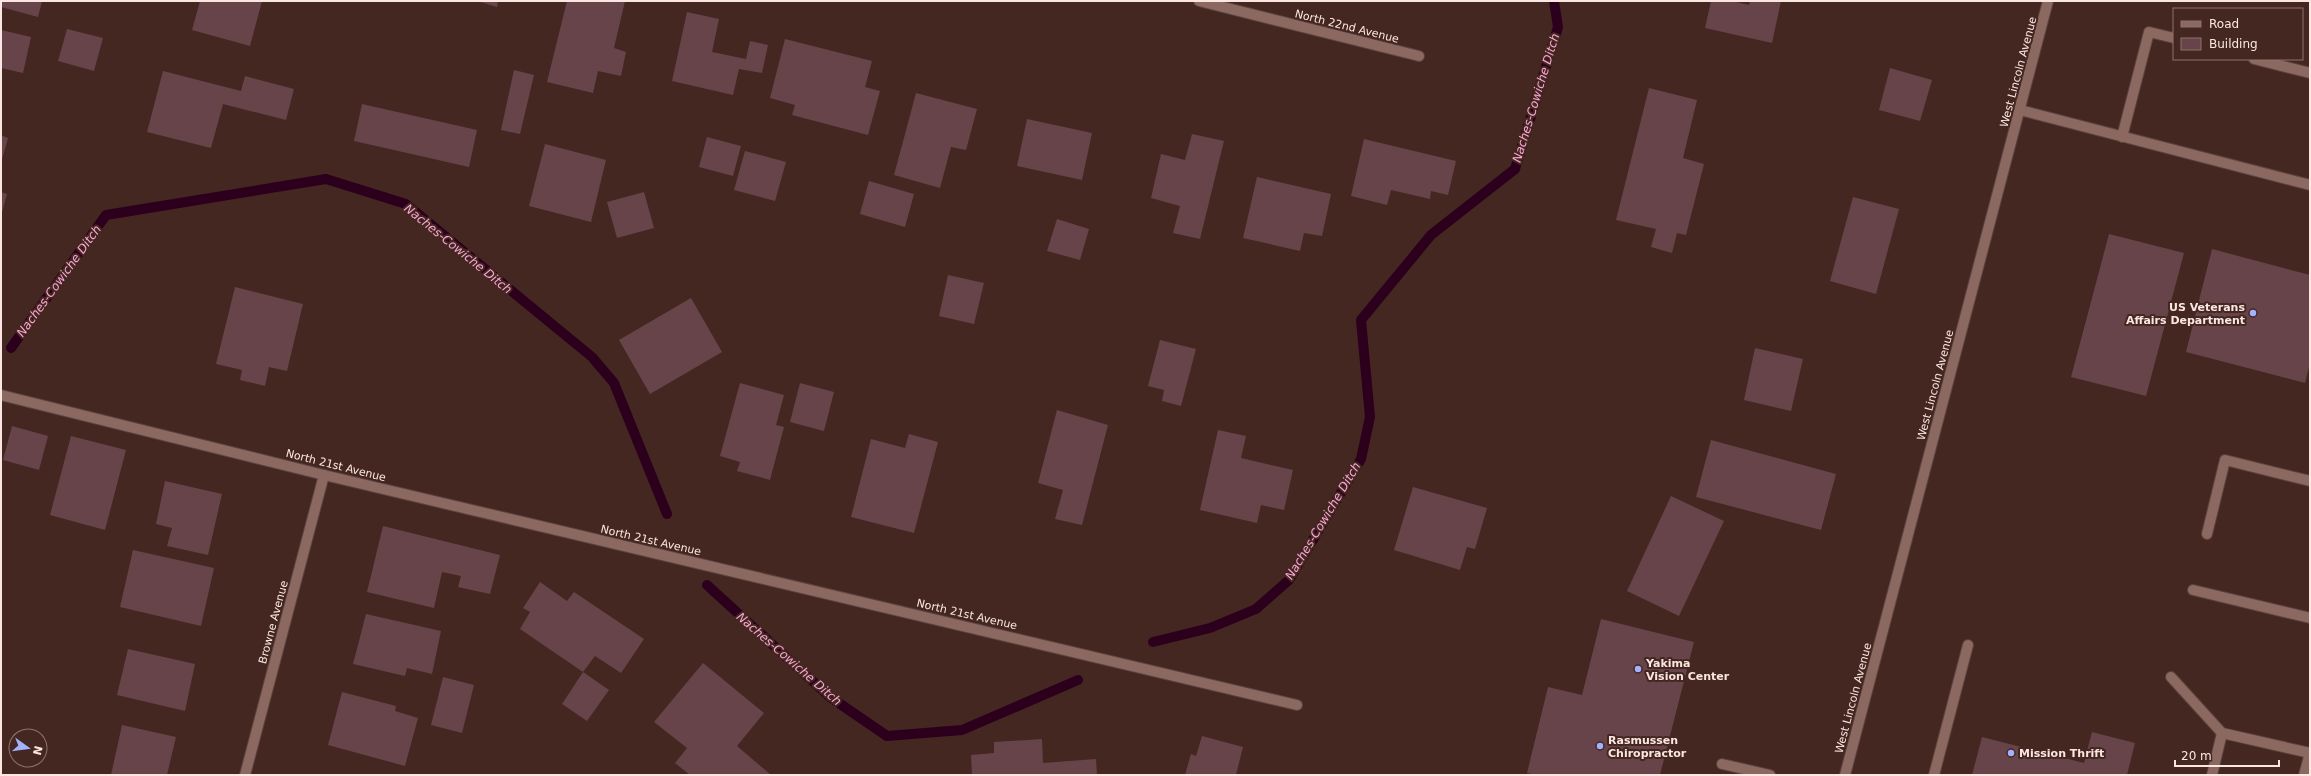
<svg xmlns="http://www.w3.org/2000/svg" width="2311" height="776" font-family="'DejaVu Sans',sans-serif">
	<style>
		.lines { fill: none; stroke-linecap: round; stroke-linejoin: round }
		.stream { stroke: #2c001d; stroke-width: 10 }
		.building { fill: #664449 }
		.service-casing { stroke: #5c433e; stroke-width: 12 }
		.minor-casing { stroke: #5c433e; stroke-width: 12 }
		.tertiary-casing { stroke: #5c433e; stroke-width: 12 }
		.service { stroke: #8b6860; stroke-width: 10 }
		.minor { stroke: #8b6860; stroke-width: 10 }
		.tertiary { stroke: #8b6860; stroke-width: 10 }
		.poi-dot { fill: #a2b2fd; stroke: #452721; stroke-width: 1.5 }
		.labels { text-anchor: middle; stroke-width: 4; stroke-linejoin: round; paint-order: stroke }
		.street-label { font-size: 11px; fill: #fbe6e2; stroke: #452721 }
		.poi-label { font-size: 11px; font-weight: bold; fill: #fbe6e2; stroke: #452721; text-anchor: start }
		.water-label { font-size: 12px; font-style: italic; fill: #fba8d6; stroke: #452721 }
	</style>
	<rect width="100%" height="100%" fill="#452721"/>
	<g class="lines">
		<g class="stream">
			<polyline points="11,348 106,215 326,179 406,204 592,357 614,383 667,514"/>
			<polyline points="707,585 830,697 887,736 962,730 1078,680"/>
			<polyline points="1153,642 1210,628 1256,609 1289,580 1361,459 1370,417 1361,320 1431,235 1515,169 1558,27 1554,1"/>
		</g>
	</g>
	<g class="building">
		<polygon points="1,1 42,1 38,17 1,7"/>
		<polygon points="200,1 262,1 250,46 192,30"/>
		<polygon points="477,1 498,1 497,7"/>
		<polygon points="567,1 625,1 614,48 626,52 621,76 598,71 593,93 547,82"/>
		<polygon points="1711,1 1732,1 1749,5 1750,1 1781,1 1772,43 1705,28"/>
		<polygon points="687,12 719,19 712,52 746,59 750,41 768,45 762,73 739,69 733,95 672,81"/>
		<polygon points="67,29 103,38 94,71 58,61"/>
		<polygon points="1,30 31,37 23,73 1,68"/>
		<polygon points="785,39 872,61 865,87 880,91 868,135 792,115 795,105 770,98"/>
		<polygon points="1890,68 1932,80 1920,121 1879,110"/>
		<polygon points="514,70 534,75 520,134 501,130"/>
		<polygon points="163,71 241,91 245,76 294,89 286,120 223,104 211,148 147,132"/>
		<polygon points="1649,88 1697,100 1683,158 1704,164 1686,235 1677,233 1672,253 1651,247 1656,229 1616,220"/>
		<polygon points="916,93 977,109 966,150 951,147 940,188 894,175"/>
		<polygon points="362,104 477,130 469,167 354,141"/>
		<polygon points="1027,119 1092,133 1082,180 1017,166"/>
		<polygon points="1192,134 1224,141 1200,239 1173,233 1180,206 1151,198 1161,154 1185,160"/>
		<polygon points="1,135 8,138 1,163"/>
		<polygon points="707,137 741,146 733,176 699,167"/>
		<polygon points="1364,139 1456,161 1448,195 1431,191 1430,199 1391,190 1387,205 1351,196"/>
		<polygon points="545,144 606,160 591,222 529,206"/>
		<polygon points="745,151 786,162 775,201 734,190"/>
		<polygon points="1257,177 1331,194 1322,236 1304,233 1300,251 1243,238"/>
		<polygon points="869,181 914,194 905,227 860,214"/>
		<polygon points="1,192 7,194 1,216"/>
		<polygon points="644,192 654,228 617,238 607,202"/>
		<polygon points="1853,197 1899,209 1876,294 1830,281"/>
		<polygon points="1057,219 1089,229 1080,260 1047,251"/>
		<polygon points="2109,234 2184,253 2146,396 2071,377"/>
		<polygon points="2212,249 2310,275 2310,363 2305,383 2186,352"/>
		<polygon points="948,275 984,283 974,324 939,316"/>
		<polygon points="235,287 303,304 287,371 269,367 265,386 240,380 242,370 216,364"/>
		<polygon points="691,298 722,352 650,394 619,340"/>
		<polygon points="1160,340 1196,349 1181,406 1162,401 1164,390 1148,386"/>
		<polygon points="1755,348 1803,359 1791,411 1744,400"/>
		<polygon points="740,383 784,395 776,425 784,427 770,480 737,471 740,462 720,456"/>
		<polygon points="800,383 834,392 824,431 790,422"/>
		<polygon points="1057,410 1108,425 1082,525 1055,519 1063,490 1038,483"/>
		<polygon points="12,426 48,436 39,470 3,460"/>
		<polygon points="1218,430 1246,436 1241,458 1293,470 1284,510 1261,505 1257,523 1200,510"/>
		<polygon points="909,434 938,442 914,533 851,517 871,439 905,448"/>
		<polygon points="71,436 126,450 105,530 50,515"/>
		<polygon points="1711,440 1836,474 1821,530 1696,497"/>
		<polygon points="165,481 222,494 208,555 167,546 172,528 156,524"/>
		<polygon points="1413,487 1487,508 1475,549 1467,547 1460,570 1394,550"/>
		<polygon points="1671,496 1724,521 1679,616 1627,591"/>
		<polygon points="383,526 500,555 490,594 458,587 461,576 442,572 434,608 367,592"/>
		<polygon points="133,550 214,568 201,626 120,607"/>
		<polygon points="540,582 567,601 574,592 644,639 621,673 595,656 583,672 520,629 530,612 523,608"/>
		<polygon points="366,614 441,631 432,674 407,668 405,676 353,664"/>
		<polygon points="1601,619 1694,642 1660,775 1535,775 1527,773 1548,687 1582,695"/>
		<polygon points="128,649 195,664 185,711 117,695"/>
		<polygon points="703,663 764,713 737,746 771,775 690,775 675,763 687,748 654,722"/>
		<polygon points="583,672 609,690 587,721 562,704"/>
		<polygon points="443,677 474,685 462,733 431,725"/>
		<polygon points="342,692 396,706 395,711 418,718 405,766 328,745"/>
		<polygon points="122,725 176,737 167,775 111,775"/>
		<polygon points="2092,732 2135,743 2127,775 1972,775 1982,737 2084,763"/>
		<polygon points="1202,736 1243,747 1236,775 1185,775 1191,754 1196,756"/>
		<polygon points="1042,739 1043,763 1096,759 1097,775 972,775 971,755 994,753 994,742"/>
	</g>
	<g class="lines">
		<g class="service-casing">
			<g id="service">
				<polyline points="2254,59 2310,73"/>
				<polyline points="2020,110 2310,185"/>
				<polyline points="2122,137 2149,32 2174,38"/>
				<polyline points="2207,534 2225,460 2310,481"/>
				<polyline points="2193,590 2310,618"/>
				<polyline points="2171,677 2222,733 2310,753"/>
				<polyline points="1722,764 1770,775"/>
				<polyline points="1934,775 1968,645"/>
				<polyline points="2212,775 2222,733"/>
				<polyline points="2304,775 2310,753"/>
			</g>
		</g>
		<g class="minor-casing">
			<g id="minor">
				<polyline points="1199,1 1419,56"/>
				<polyline points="1,395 324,475 1297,705"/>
				<polyline points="245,775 324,475"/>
			</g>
		</g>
		<g class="tertiary-casing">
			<polyline id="tertiary" points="1845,775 2048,1"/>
		</g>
		<use href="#service" class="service"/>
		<use href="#minor" class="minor"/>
		<use href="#tertiary" class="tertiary"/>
	</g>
	<g class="poi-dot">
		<circle cx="2253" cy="313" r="4"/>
		<circle cx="1638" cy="669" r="4"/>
		<circle cx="1600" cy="746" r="4"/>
		<circle cx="2011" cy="753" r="4"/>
	</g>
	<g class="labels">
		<g class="street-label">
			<text transform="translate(1347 26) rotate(14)" y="4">North 22nd Avenue</text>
			<text transform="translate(2018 72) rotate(-75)" y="4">West Lincoln Avenue</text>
			<text transform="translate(1935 385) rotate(-75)" y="4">West Lincoln Avenue</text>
			<text transform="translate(336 465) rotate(14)" y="4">North 21st Avenue</text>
			<text transform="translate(651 540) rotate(13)" y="4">North 21st Avenue</text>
			<text transform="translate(967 614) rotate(13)" y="4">North 21st Avenue</text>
			<text transform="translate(273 622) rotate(-75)" y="4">Browne Avenue</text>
			<text transform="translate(1853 698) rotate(-75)" y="4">West Lincoln Avenue</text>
		</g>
		<g class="poi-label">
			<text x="2245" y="311" text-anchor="end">US Veterans<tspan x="2245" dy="13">Affairs Department</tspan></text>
			<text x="1646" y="667">Yakima<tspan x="1646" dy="13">Vision Center</tspan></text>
			<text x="1608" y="744">Rasmussen<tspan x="1608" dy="13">Chiropractor</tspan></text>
			<text x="2019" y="757">Mission Thrift</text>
		</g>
		<g class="water-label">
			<text transform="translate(1536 98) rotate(-73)" y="4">Naches-Cowiche Ditch</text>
			<text transform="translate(458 249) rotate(39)" y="4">Naches-Cowiche Ditch</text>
			<text transform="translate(59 281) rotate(-54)" y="4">Naches-Cowiche Ditch</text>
			<text transform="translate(1323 521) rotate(-59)" y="4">Naches-Cowiche Ditch</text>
			<text transform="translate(789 659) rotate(41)" y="4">Naches-Cowiche Ditch</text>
		</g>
	</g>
	<rect width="2311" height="776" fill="none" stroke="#fbe6e2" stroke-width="4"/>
	<rect x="2173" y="8" width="130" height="52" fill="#452721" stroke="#8e736e"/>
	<rect x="2181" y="21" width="20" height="6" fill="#8b6860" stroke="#8e736e"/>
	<text x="2209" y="28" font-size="12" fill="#fbe6e2">Road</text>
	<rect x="2181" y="38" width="20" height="12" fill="#664449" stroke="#8e736e"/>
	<text x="2209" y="48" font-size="12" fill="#fbe6e2">Building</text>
	<g transform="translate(28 748) rotate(104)"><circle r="19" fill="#452721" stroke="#8e736e"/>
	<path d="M0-3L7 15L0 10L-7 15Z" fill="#a2b2fd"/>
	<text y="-6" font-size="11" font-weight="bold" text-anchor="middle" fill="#fbe6e2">N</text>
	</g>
	<path d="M2175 760v6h104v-6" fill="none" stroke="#fbe6e2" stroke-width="2"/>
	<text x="2181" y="760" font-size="12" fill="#fbe6e2" stroke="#452721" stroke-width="3" paint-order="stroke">20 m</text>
</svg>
